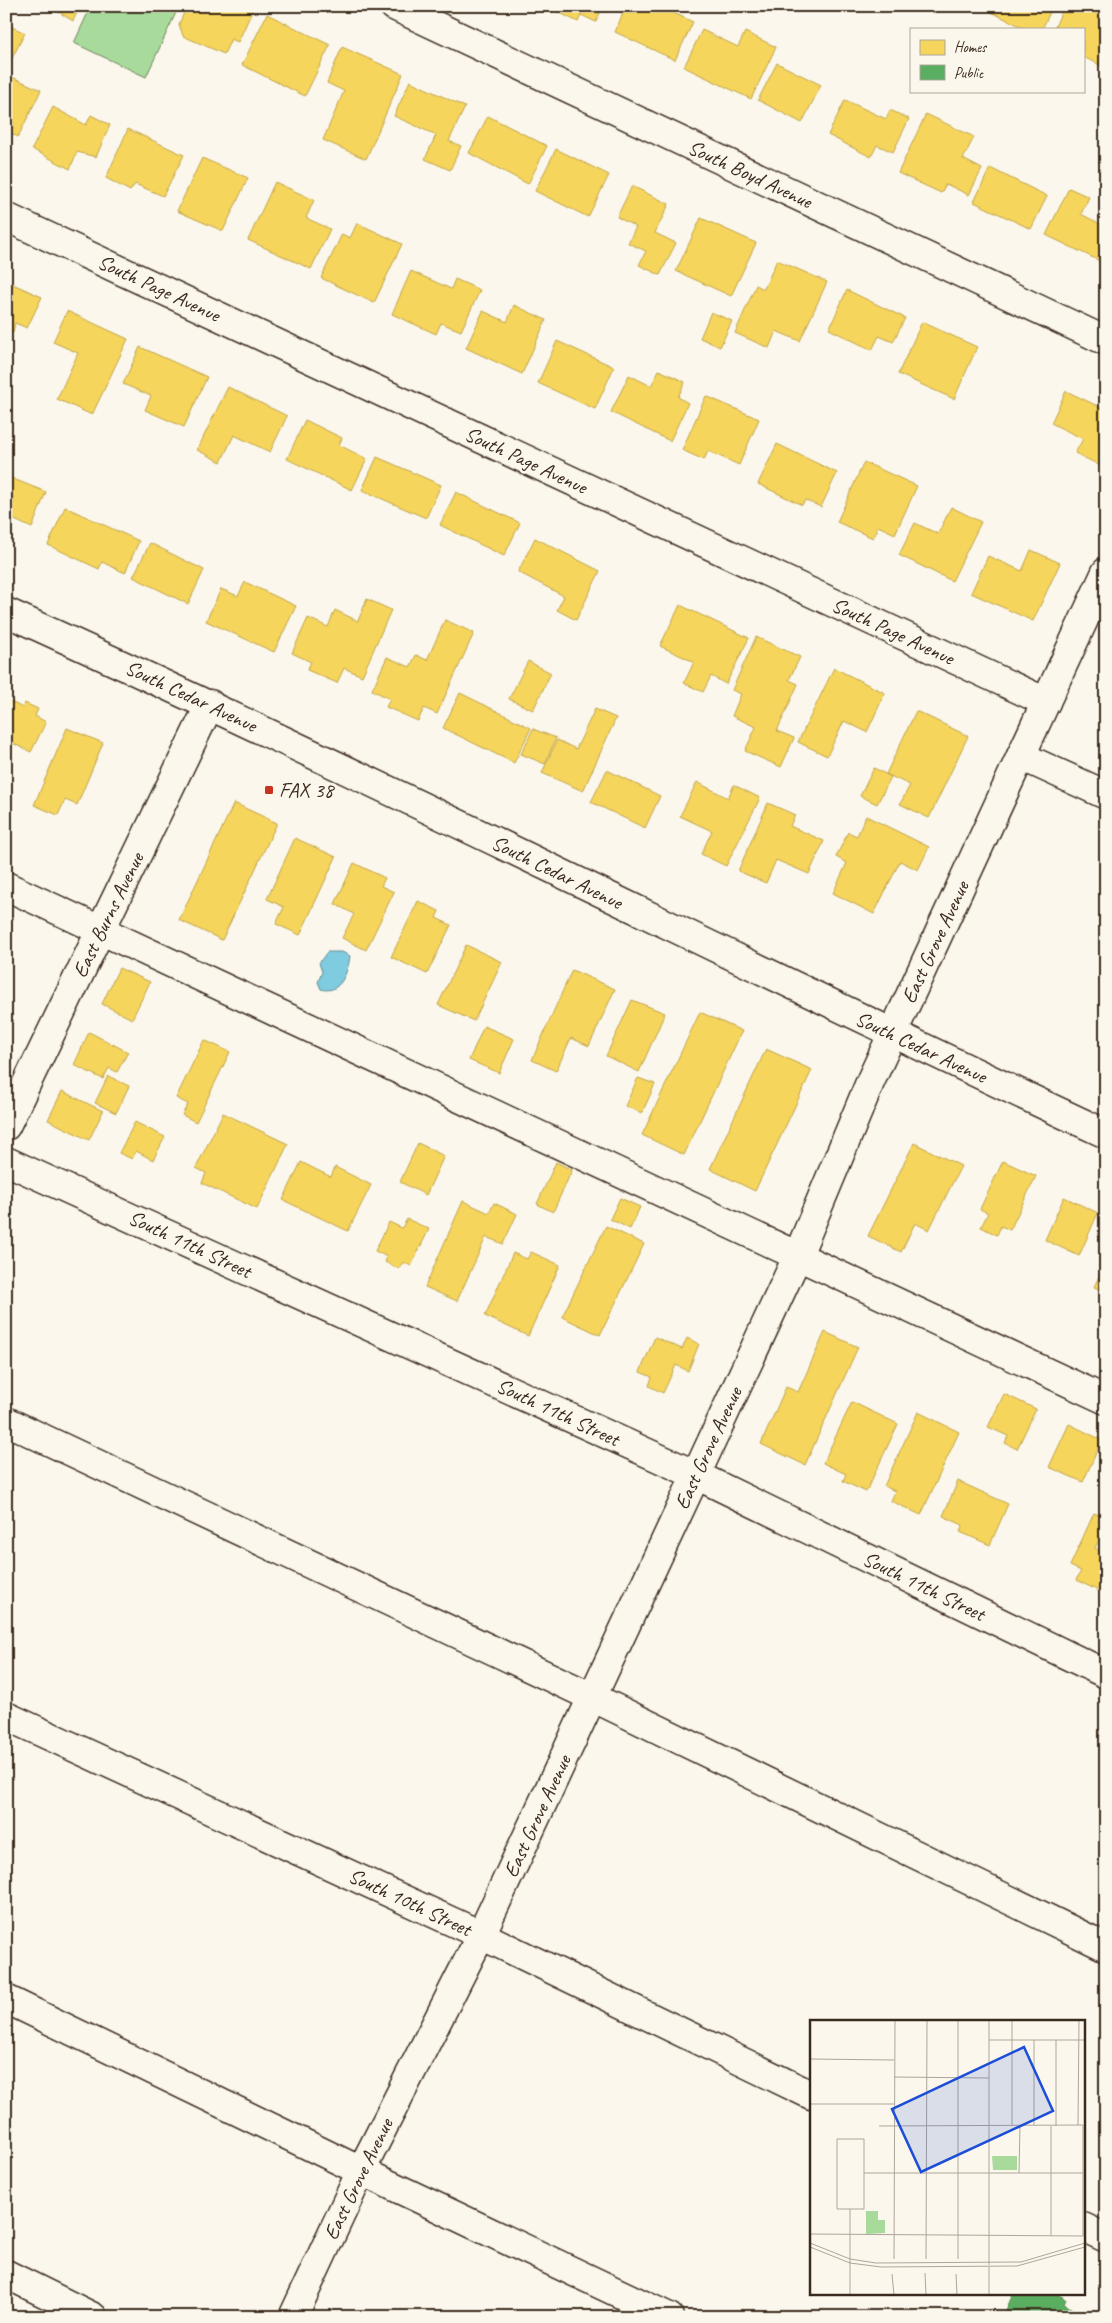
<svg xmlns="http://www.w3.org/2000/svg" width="1112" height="2323" font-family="Caveat,sans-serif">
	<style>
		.green { fill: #a8da9c; stroke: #72825d }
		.water { fill: #7fcbdf; stroke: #648b92 }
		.homes { fill: #f6d55c; stroke: #bea249 }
		.public { fill: #5aae61; stroke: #51864d }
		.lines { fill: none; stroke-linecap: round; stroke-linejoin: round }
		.minor-casing { stroke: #3b2a1e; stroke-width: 31 }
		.major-casing { stroke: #3b2a1e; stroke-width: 31 }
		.minor { stroke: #fbf7ec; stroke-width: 28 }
		.major { stroke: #fbf7ec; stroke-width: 28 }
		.poi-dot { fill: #c8321e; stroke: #fbf7ec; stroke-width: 2 }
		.labels { text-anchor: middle; stroke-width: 5; stroke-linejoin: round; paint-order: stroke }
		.street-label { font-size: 21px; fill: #3b2a1e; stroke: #fbf7ec }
		.poi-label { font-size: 21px; fill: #3b2a1e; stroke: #fbf7ec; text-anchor: start }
		.inset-road { fill: none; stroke: #aea59a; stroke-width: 1 }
		.view { fill: #1d4ed8; fill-opacity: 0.15; stroke: #1d4ed8; stroke-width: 2.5 }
		.inset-edge { fill: none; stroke: #3b2a1e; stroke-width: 2.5 }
	</style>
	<rect width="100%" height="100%" fill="#fbf7ec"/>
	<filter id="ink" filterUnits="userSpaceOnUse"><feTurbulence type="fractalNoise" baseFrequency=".02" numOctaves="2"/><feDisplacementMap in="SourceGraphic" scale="10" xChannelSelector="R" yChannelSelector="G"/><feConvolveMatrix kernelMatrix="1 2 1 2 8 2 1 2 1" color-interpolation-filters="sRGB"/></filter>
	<g filter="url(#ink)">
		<polygon class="green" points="91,6 179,6 146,77 74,43"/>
		<path class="water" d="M327 952H342L350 956C348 972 340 995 321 989L318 982 322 972 319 963Z"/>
		<g class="homes">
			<polygon points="59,6 80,6 73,21 57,11"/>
			<polygon points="187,6 253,6 254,7 238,42 231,39 224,54 183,36 179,24"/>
			<polygon points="546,6 603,6 596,22 581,15 578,22"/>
			<polygon points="626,6 659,6 693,22 675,60 615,32"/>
			<polygon points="979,6 1053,6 1042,29 1026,29"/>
			<polygon points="1064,6 1081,6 1106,18 1106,68 1083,57 1083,29 1054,29"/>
			<polygon points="267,14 330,45 305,96 242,65"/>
			<polygon points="6,24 25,33 8,66 6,65"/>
			<polygon points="702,30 738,47 745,32 776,47 751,99 684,67"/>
			<polygon points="342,47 403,74 366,159 323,140 344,91 327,83"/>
			<polygon points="777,63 821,85 802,123 758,100"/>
			<polygon points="12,77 41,90 18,137 6,131 6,84"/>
			<polygon points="410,81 465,107 449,141 461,146 450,170 425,159 436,135 394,116"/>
			<polygon points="845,100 886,119 890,110 909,119 893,152 877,145 871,157 828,135"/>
			<polygon points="53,107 86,125 91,115 110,125 96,157 77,152 70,169 32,149"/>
			<polygon points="926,114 974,137 963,159 982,169 969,195 946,184 941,193 898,173"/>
			<polygon points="488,116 547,146 528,184 469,153"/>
			<polygon points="128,129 184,155 163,196 135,184 130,191 106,178"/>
			<polygon points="556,149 609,175 588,217 535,191"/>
			<polygon points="202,158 248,178 223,231 177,211"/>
			<polygon points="990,168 1047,196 1031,229 974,202"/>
			<polygon points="275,182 314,200 306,218 330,229 311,269 248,240"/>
			<polygon points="632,186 669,204 655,233 676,243 660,275 639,265 646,251 628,243 636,227 617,217"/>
			<polygon points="1069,188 1089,197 1081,214 1106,227 1106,264 1046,235"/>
			<polygon points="701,218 756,243 731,296 676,271"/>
			<polygon points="357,223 402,244 374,303 321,278 342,234 350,238"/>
			<polygon points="777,260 827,282 800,341 776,331 769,348 735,333 756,285 764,289"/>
			<polygon points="411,271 451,289 455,279 480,290 461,331 441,323 436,334 392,314"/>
			<polygon points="6,281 42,297 27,328 15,323 13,333 6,333"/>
			<polygon points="847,290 905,318 893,342 879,336 872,350 829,329"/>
			<polygon points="514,305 546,320 522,374 466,348 483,311 507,322"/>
			<polygon points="67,311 128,339 92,415 57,399 78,353 53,342"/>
			<polygon points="711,312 732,321 720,347 700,338"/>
			<polygon points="922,322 977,347 954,399 898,374"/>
			<polygon points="557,341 614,367 595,409 538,383"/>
			<polygon points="140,347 207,377 184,427 145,410 151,396 123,384"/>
			<polygon points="659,370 685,382 678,397 688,403 670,441 611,412 629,375 651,386"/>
			<polygon points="228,387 287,416 270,452 234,435 221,462 197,450"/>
			<polygon points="1066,391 1106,410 1106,462 1103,467 1075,453 1083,439 1051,423"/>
			<polygon points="706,396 759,419 739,465 708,451 704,460 682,450"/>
			<polygon points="305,420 342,438 339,445 367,459 352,490 287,459"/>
			<polygon points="777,444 837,473 821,507 805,500 802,505 758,484"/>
			<polygon points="377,457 441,485 426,518 362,490"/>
			<polygon points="864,462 917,486 895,534 878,526 873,538 837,522"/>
			<polygon points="6,476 46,492 32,528 6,516"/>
			<polygon points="456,492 520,523 504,556 440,525"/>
			<polygon points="65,507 139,541 125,573 102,562 99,569 48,545"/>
			<polygon points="951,507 981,522 952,581 899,555 915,523 938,534"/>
			<polygon points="535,538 600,571 576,620 557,610 564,596 518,572"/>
			<polygon points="150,543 204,570 188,604 133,577"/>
			<polygon points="1031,550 1060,563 1033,621 971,593 988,556 1022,571"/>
			<polygon points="245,582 296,606 274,652 206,621 221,589 238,596"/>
			<polygon points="367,599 391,610 362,676 344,668 337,683 307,670 311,662 292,653 308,618 328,627 335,610 358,621"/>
			<polygon points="680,605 749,638 726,684 711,676 703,692 684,683 694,662 660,646"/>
			<polygon points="445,620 474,633 437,714 424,708 418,721 386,707 390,699 372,690 387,657 410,667 416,655 427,660"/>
			<polygon points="756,637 800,657 789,680 798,684 777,731 794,738 781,767 745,751 756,727 732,716 741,694 732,690"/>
			<polygon points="528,661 551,673 533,710 509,699"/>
			<polygon points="834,668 885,693 867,732 844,721 827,756 798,742"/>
			<polygon points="460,693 531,728 514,763 443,728"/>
			<polygon points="9,701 23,708 25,703 38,709 35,716 46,722 31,752 6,740 6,708"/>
			<polygon points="595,709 616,718 583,791 542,773 557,740 576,749"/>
			<polygon points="916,711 968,736 929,818 900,804 910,785 886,774"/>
			<polygon points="67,728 103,743 77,805 65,800 58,815 34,805"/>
			<polygon points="533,729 556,738 545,764 521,754"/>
			<polygon points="874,768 891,777 877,804 860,796"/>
			<polygon points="607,770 660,796 645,828 591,802"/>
			<polygon points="697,782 728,798 734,785 760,798 726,866 701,854 712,831 680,816"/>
			<polygon points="234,803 277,823 222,940 179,920"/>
			<polygon points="768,803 795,815 790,826 824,841 809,874 776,860 766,883 738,871"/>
			<polygon points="866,816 929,847 918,870 900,861 874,914 833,893 847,863 836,857 848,832 857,836"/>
			<polygon points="295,838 336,857 300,935 276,924 284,907 267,899"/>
			<polygon points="354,863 385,878 381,886 394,892 366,950 342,938 354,914 335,904"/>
			<polygon points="418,901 439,911 436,918 451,925 427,974 391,957"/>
			<polygon points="466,945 502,962 474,1021 438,1005"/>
			<polygon points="119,968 150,982 132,1019 102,1004"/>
			<polygon points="572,970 615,989 589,1046 571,1038 556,1071 532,1060"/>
			<polygon points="632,1000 665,1013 639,1072 606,1056"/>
			<polygon points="700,1012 742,1031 684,1155 642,1135"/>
			<polygon points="484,1026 514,1039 499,1073 469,1060"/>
			<polygon points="89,1032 128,1052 117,1072 109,1068 103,1079 74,1065"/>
			<polygon points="204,1040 230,1052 196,1122 182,1115 188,1104 176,1098"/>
			<polygon points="766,1049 812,1070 755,1191 710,1169"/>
			<polygon points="108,1076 129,1086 116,1113 95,1103"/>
			<polygon points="638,1078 655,1084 642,1113 625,1106"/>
			<polygon points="62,1091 103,1111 89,1140 48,1120"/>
			<polygon points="223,1113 288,1144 257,1209 202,1183 206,1173 196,1168"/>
			<polygon points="135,1122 165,1137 153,1160 136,1151 132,1159 119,1153"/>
			<polygon points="418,1143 444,1156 426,1195 400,1182"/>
			<polygon points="914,1143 961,1166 929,1230 915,1223 901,1252 868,1236"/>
			<polygon points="1003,1161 1036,1176 1010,1230 1001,1226 997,1235 981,1227 988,1213 980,1209"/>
			<polygon points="301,1162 331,1177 335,1167 371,1185 348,1231 283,1200"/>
			<polygon points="556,1162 572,1170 553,1212 537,1204"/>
			<polygon points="1064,1197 1098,1213 1079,1256 1045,1240"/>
			<polygon points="620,1198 640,1207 630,1229 610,1219"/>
			<polygon points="463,1201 489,1213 494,1203 517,1214 503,1244 486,1237 457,1301 425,1287"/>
			<polygon points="407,1219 429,1229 411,1266 403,1262 399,1269 385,1262 387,1257 375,1251 389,1222 402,1228"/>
			<polygon points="606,1226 644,1244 600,1335 562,1317"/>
			<polygon points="531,1252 560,1265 528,1336 485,1316 513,1253 527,1259"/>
			<polygon points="1106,1261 1106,1292 1094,1287"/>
			<polygon points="825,1332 858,1347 805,1465 761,1444 786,1387 798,1392"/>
			<polygon points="655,1337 682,1349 687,1338 699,1344 688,1371 676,1365 663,1393 649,1386 652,1377 640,1372"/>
			<polygon points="1004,1394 1036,1409 1017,1449 1005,1443 1008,1436 988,1427"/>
			<polygon points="852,1402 898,1424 866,1492 843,1481 846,1474 823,1463"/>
			<polygon points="918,1412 959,1432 921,1515 891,1501 895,1491 884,1486"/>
			<polygon points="1069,1424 1102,1440 1083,1482 1049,1467"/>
			<polygon points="958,1481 1008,1504 990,1545 960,1532 963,1525 943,1516"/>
			<polygon points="1094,1513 1106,1518 1106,1531 1104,1530 1095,1548 1106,1554 1106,1584 1101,1592 1076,1580 1081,1571 1070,1566"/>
		</g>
		<polygon class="public" points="1013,2294 1057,2294 1066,2299 1064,2304 1073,2309 1069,2317 1003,2317"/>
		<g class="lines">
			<g class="minor-casing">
				<g id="minor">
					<polyline points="394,6 1106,341"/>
					<polyline points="6,217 1046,702"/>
					<polyline points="1021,756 1106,795"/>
					<polyline points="6,886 1106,1400"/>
					<polyline points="6,1126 210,704"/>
					<polyline points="6,1161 696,1475 1106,1674"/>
					<polyline points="6,1421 592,1697 1106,1947"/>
					<polyline points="6,1716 481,1935 811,2095"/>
					<polyline points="6,1999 361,2171 669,2317"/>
					<polyline points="1083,2227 1106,2238"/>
					<polyline points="6,2274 93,2317"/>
					<polyline points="293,2317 361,2171 481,1935 696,1475 798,1255 871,1080 1106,572"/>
				</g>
			</g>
			<g class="major-casing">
				<path id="major" d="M6 612C376 779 738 962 1106 1134"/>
			</g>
			<use href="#minor" class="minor"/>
			<use href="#major" class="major"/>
		</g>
	</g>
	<rect class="poi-dot" x="264" y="785" width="10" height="10" rx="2.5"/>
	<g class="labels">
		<g class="street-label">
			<text transform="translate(750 174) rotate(25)" y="7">South Boyd Avenue</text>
			<text transform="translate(159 288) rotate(25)" y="7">South Page Avenue</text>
			<text transform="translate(526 460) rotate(25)" y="7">South Page Avenue</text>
			<text transform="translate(893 631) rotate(25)" y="7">South Page Avenue</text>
			<text transform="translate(191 696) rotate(25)" y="7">South Cedar Avenue</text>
			<text transform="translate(557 872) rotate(26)" y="7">South Cedar Avenue</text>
			<text transform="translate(108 915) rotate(-64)" y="7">East Burns Avenue</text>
			<text transform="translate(935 942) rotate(-65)" y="7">East Grove Avenue</text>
			<text transform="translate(921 1047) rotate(25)" y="7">South Cedar Avenue</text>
			<text transform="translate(190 1244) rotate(25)" y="7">South 11th Street</text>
			<text transform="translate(558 1412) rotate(25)" y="7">South 11th Street</text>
			<text transform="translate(708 1448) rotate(-65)" y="7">East Grove Avenue</text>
			<text transform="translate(924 1586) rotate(26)" y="7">South 11th Street</text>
			<text transform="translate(537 1816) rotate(-65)" y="7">East Grove Avenue</text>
			<text transform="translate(410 1902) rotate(25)" y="7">South 10th Street</text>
			<text transform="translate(358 2179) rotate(-64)" y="7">East Grove Avenue</text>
		</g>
		<g class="poi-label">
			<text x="279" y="797">FAX 38</text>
		</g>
	</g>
	<g transform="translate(810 2020)">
		<rect width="275" height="275" fill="#fbf7ec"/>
		<path d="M182 136H207V150H183ZM56 191H68V200H75V213L56 214Z" fill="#a8da9c"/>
		<path class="inset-road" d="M179 0V245M179 20H275M0 39 84 40M84 57 179 58M0 84H84M224 105V20M268 105 269 0M69 106 273 105M202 106V0M246 106V20M27 119H54V189H27ZM54 153H273M209 153 210 105M40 189V275M0 214 273 216V105M241 215V106M0 223 40 239 66 243 211 242 275 223M0 227 40 243 71 247 207 246 275 227M84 239 85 0M116 239 117 0M148 239V0M115 253 116 275M82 254 84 275M146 254 147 275M179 275V247"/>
		<path class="view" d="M214 27 243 91 111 152 82 89Z"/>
		<rect width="275" height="275" class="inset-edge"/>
	</g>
	<rect width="1112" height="2323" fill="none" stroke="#fbf7ec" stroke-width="25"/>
	<rect x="12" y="12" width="1087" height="2298" fill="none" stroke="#3b2a1e" stroke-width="2" filter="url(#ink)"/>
	<rect x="910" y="28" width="175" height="65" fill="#fbf7ec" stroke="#aea59a"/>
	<rect x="920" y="40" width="25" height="15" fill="#f6d55c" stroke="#aea59a"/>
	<text x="954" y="52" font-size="15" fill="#3b2a1e">Homes</text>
	<rect x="920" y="65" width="25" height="15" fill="#5aae61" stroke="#aea59a"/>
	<text x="954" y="78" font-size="15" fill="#3b2a1e">Public</text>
</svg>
